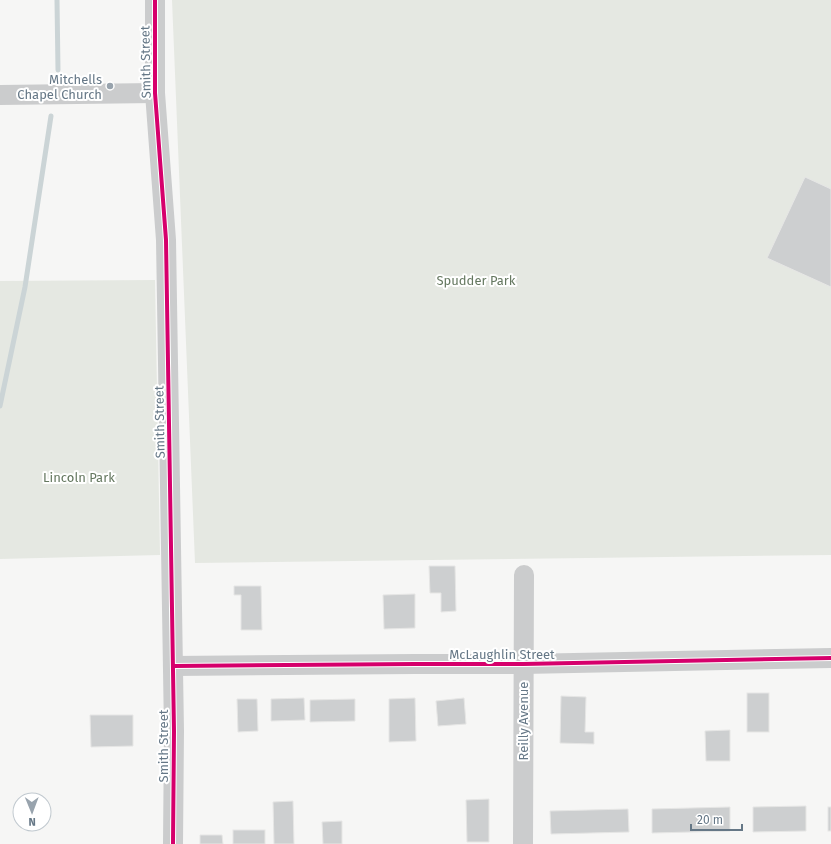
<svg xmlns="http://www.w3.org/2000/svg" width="831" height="844" font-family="'Fira Sans',sans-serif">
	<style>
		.green { fill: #e5e8e2 }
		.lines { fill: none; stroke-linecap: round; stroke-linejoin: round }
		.stream { stroke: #cbd4d6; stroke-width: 5 }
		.building { fill: #cdcfd0; stroke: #e6e6e5 }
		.minor { stroke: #cbcccd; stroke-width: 20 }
		.cycleway-casing { stroke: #fff; stroke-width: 6 }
		.cycleway { stroke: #d6006c; stroke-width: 4 }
		.poi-dot { fill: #98a3ad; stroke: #fff; stroke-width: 1.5 }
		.labels { text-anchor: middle; stroke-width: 4; stroke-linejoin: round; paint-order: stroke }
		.street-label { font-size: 13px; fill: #657786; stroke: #fff }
		.poi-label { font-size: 13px; fill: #657786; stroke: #fff; text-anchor: end }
		.park-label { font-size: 13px; fill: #657860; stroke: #fff }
	</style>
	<rect width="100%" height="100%" fill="#f6f6f5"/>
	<g class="green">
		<polygon points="172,0 831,0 831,555 195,563"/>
		<polygon points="155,280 160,555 0,559 0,281"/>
	</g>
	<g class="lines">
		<g class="stream">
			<polyline points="57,0 58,70"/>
			<polyline points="0,406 25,287 51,116"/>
		</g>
	</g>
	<g class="building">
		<polygon points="805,177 831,189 831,287 767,258"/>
		<polygon points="429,566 455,566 456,611 441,612 441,593 430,593"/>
		<polygon points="234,586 261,586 262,630 241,630 241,595 234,595"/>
		<polygon points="415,594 415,628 384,629 383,595"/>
		<rect x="747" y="693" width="22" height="39"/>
		<polygon points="561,696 586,697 585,732 594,732 594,744 560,743"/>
		<polygon points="304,698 305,720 271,721 271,699"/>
		<polygon points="415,698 416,741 389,742 389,699"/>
		<polygon points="464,698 466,724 438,726 436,701"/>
		<polygon points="237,699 257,699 258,731 238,732"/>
		<polygon points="355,699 355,721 310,722 310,700"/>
		<polygon points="90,715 133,715 133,746 91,747"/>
		<polygon points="730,730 730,761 706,761 705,731"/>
		<polygon points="489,799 489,842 467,842 466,800"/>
		<polygon points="293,801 294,844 274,844 273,802"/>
		<polygon points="806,806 806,831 753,832 753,807"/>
		<polygon points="730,807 730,831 652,833 652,809"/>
		<rect x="828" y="807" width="3" height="24"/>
		<polygon points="628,809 629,832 551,834 550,811"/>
		<polygon points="342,821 342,844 323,844 322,822"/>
		<rect x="233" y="830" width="32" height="14"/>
		<polygon points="200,835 222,835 223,844 200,844"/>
	</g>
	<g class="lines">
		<g class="minor">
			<polyline points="155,0 155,93 166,240 174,731 173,844"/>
			<polyline points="0,95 155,93"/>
			<polyline points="173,666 415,664 523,664 831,658"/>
			<polyline points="523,844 524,575"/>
		</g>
		<g class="cycleway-casing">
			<g id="cycleway">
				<polyline points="155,0 155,93 166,240 174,731 173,844"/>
				<polyline points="173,666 415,664 523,664 831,658"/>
			</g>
		</g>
		<use href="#cycleway" class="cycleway"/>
	</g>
	<circle class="poi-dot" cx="110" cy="86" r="4"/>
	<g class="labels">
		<g class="street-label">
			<text transform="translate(145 62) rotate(-91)" y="5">Smith Street</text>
			<text transform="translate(159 422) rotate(-91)" y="5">Smith Street</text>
			<text x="502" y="659">McLaughlin Street</text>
			<text transform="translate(523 721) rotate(-90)" y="5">Reilly Avenue</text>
			<text transform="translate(163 746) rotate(-90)" y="5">Smith Street</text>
		</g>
		<g class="poi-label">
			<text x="102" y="84">Mitchells<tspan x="102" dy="15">Chapel Church</tspan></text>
		</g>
		<g class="park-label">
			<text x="476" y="285">Spudder Park</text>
			<text x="79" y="482">Lincoln Park</text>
		</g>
	</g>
	<g transform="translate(32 812) rotate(179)"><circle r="19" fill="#ffffff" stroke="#c1c9cf"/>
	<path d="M0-3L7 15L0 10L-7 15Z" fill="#98a3ad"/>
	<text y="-6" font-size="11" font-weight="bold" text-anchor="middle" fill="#657786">N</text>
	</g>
	<path d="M691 824v6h51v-6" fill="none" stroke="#657786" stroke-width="2"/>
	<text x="697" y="824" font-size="12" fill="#657786" stroke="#ffffff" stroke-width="3" paint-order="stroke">20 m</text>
</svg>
